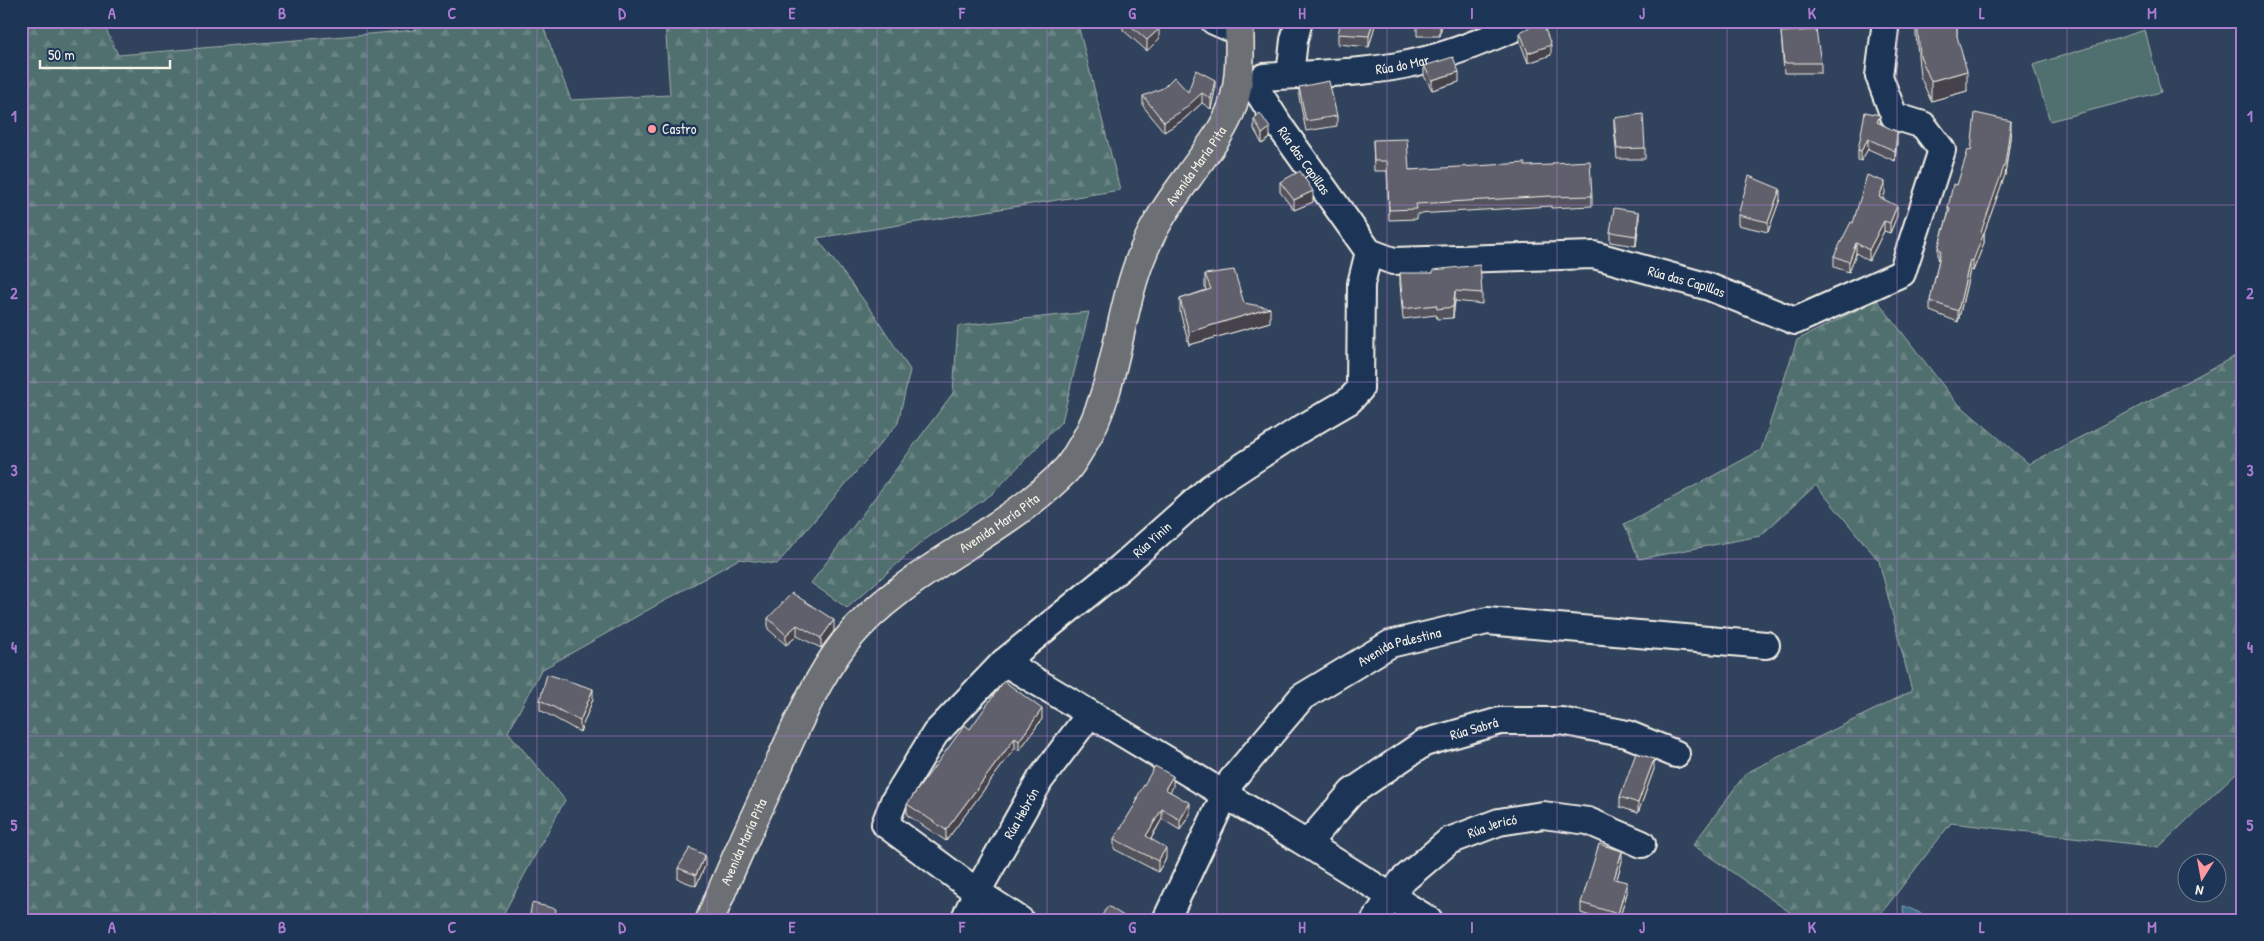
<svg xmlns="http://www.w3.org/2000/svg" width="2264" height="941" font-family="'Patrick Hand',sans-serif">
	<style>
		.forest { fill: url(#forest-firs); stroke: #a2b0ab }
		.park { fill: #506f6e; stroke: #a2b0ab }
		.water { fill: #426d89; stroke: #89a2af }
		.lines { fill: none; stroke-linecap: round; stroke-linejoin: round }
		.minor-casing { stroke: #f4f1e8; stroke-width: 30 }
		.major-casing { stroke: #f4f1e8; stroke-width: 31 }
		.minor { stroke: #1d3557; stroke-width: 26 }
		.major { stroke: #6c6f75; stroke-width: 28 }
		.wall { fill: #53535d; stroke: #f4f1e8 }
		.shaded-wall { fill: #44434c; stroke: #f4f1e8 }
		.building { fill: #61606c; stroke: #f4f1e8 }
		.grid { fill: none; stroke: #ab7bcf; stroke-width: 1; stroke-opacity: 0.55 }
		.poi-dot { fill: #ff9aa2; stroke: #1d3557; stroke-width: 2 }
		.labels { text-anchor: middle; stroke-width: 5; stroke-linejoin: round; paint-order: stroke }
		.street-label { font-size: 14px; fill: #f4f1e8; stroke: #1d3557 }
		.poi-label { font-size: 14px; fill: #f4f1e8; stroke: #1d3557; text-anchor: start }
		.neatline { fill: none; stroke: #ab7bcf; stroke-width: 2 }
		.grid-label { font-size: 16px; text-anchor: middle; font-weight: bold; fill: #ab7bcf }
	</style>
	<defs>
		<pattern id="forest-firs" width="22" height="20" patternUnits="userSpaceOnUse" patternTransform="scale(1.25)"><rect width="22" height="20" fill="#506f6e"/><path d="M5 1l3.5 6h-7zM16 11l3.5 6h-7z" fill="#6a8483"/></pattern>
	</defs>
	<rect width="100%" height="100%" fill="#31425d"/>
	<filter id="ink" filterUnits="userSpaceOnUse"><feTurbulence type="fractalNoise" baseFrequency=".02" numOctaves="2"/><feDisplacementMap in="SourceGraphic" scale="10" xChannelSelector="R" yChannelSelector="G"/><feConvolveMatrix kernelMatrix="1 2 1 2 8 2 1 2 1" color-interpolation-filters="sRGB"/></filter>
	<g filter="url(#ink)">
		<g class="forest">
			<polygon points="21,21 102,21 118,55 416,30 405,21 541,21 571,100 670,95 665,21 1077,21 1120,190 817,238 874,314 910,370 898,423 777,564 739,559 541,670 508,732 565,800 500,920 21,920"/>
			<polygon points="1877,300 1955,401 2029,464 2243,352 2243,766 2159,847 1951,823 1876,920 1801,920 1693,845 1746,773 1912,691 1879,561 1816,485 1760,536 1639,559 1624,524 1761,450 1797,340"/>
			<polygon points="1089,312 1062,421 992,494 923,541 847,608 811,583 953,393 958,326"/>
		</g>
		<polygon class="park" points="2145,30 2161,92 2050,121 2033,65"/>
		<polygon class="water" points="1903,906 1904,906 1936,920 1904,920"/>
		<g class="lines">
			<g class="minor-casing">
				<g id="minor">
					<polyline points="1214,21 1239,32"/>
					<polyline points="1290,75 1294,40 1299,21"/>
					<path id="s1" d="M1264 77C1314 73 1368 74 1417 62 1457 53 1494 36 1532 21"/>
					<path id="s2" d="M1257 90 1281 128 1369 252 1393 261 1594 255 1709 287 1795 321 1902 273 1942 150 1923 125 1894 116 1879 76 1886 21"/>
					<polyline points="1004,662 1307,844 1429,920"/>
					<path id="s3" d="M1307 844 1352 792 1424 743 1500 721H1561L1627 734 1676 754"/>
					<path id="s4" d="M964 920 977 892 1040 780 1090 714"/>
					<path id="s5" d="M1020 920 977 892 885 824 894 801 935 734 1004 662 1120 568 1210 488 1299 430 1349 401 1360 389 1361 284 1369 252"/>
					<path id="s6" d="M1166 920 1232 780 1302 697 1390 644 1487 621 1766 645"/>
					<path id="s7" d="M1375 920 1402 881 1449 841 1499 822 1543 815 1588 821 1642 844"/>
				</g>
			</g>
			<g class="major-casing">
				<g id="major">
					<path id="s8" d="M710 920C730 869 753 820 776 771 796 727 815 681 845 642 904 569 1003 536 1067 469 1073 462 1077 454 1082 446 1118 387 1117 313 1144 250 1155 223 1172 199 1189 176 1204 154 1223 133 1232 107 1241 81 1240 49 1239 21"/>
				</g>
			</g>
			<use href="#minor" class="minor"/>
			<use href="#major" class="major"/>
		</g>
		<g class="wall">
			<polygon points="1123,21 1150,21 1159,39 1147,51 1123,30"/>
			<polygon points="1268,21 1284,21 1283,25"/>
			<polygon points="1375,21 1375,25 1369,47 1338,44 1338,34"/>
			<polygon points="1382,21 1442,21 1440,36 1417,36 1417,26"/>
			<polygon points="1916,21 1957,21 1957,37 1967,91 1931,101 1920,76 1916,35"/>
			<polygon points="1520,32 1551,55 1528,63 1520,42"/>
			<polygon points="1781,32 1821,63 1821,73 1784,73"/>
			<polygon points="1424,66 1459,82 1432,90 1424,76"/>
			<polygon points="1299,87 1337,116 1337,126 1306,131 1299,97"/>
			<polygon points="1215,90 1211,109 1202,103 1183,120 1164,132 1143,106 1143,96"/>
			<polygon points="1614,118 1645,148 1645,159 1617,159 1614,128"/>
			<polygon points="1254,119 1270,138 1262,144 1254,129"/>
			<polygon points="1880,123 1897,142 1895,161 1868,149 1861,161 1858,160 1858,150"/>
			<polygon points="2011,131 2005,175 1984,233 1984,243 1973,271 1970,270 1958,322 1930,311 1930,301 1939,259 1938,259 1938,248 1948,215 1948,208 1971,151"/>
			<polygon points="1373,140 1409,170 1525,166 1592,196 1592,206 1551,208 1551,206 1417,214 1417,219 1389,220 1387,171 1374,171"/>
			<polygon points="1280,182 1313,202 1294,210 1280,192"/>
			<polygon points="1885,193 1882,199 1897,216 1890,233 1884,231 1869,261 1856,253 1849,272 1834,267 1834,256 1853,223"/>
			<polygon points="1780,199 1768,232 1738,225 1738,215"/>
			<polygon points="1639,222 1636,246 1610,242 1610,232"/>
			<polygon points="1400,273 1482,293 1482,304 1455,301 1453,318 1437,319 1436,315 1403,319 1400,284"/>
			<polygon points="1205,274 1244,303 1270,322 1189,345 1180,312 1180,299 1206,290 1205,287"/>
			<polygon points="768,618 834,631 821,648 797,636 786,645 768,629"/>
			<polygon points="593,699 580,732 540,710 540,700"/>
			<polygon points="1042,719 1019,751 1015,748 946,841 907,815 907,804"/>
			<polygon points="1654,769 1638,813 1620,807 1620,797"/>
			<polygon points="1173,787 1170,791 1190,814 1180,830 1162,819 1151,839 1166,858 1158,872 1114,849 1114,839 1137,803 1137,797"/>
			<polygon points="1622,861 1617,879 1627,893 1619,920 1602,920 1581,913 1581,903"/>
			<polygon points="705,866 696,886 678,879 678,868"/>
		</g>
		<g class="shaded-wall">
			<polygon points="1373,21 1375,21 1375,25 1369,47 1369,36"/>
			<polygon points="1441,21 1442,21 1440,36 1440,26"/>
			<polygon points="1159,29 1159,39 1147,51 1147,40"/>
			<polygon points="1551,45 1551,55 1528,63 1528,53"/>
			<polygon points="1967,71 1967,91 1931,101 1931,81"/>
			<polygon points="1459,72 1459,82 1432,90 1432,80"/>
			<polygon points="1215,80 1215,90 1211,109 1211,99"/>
			<polygon points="1202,93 1202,103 1183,120 1164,132 1164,122"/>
			<polygon points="1880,115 1880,125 1877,122"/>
			<polygon points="2011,121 2011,131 2005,175 1984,233 1984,243 1973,271 1973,261"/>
			<polygon points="1270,128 1270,138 1262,144 1262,134"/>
			<polygon points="1897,132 1897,142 1895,161 1895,151"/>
			<polygon points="1868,139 1868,149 1861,161 1861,151"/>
			<polygon points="1885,182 1885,193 1879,208 1879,197"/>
			<polygon points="1780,189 1780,199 1768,232 1768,222"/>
			<polygon points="1313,191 1313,202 1294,210 1294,200"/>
			<polygon points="1897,206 1897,216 1890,233 1890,223"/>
			<polygon points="1639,212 1639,222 1636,246 1636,236"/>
			<polygon points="1884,221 1884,231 1869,261 1869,250"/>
			<polygon points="1856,243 1856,253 1849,272 1849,262"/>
			<polygon points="1970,260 1970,270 1958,322 1958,311"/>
			<polygon points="1455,291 1455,301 1453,318 1453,307"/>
			<polygon points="1270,308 1270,322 1189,345 1189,332"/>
			<polygon points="834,620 834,631 821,648 821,638"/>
			<polygon points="797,625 797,636 786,645 786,635"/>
			<polygon points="593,689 593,699 580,732 580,721"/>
			<polygon points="1042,709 1042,719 1019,751 1019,741"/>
			<polygon points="1015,738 1015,748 946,841 946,830"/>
			<polygon points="1654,759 1654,769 1638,813 1638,803"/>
			<polygon points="1173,776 1173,787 1165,799 1165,789"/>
			<polygon points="1190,803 1190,814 1180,830 1180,820"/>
			<polygon points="1162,809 1162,819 1146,846 1146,836"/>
			<polygon points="1166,848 1166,858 1158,872 1158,861"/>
			<polygon points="1622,851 1622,861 1614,889 1614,879"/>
			<polygon points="705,855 705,866 696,886 696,875"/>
			<polygon points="1627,882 1627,893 1619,920 1618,920 1618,914"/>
		</g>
		<g class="building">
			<polygon points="1125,21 1150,21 1159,29 1147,40"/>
			<polygon points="1341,21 1373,21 1369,36 1338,34"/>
			<polygon points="1418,21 1441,21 1440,26 1417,25"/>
			<polygon points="1542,21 1551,45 1528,53 1520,32"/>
			<polygon points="1917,21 1957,21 1957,36 1967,71 1931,81 1920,56"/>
			<polygon points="1816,30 1821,63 1784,63 1781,32"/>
			<polygon points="1453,57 1459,72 1432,80 1424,66"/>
			<polygon points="1196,70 1215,80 1211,99 1202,93 1183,110 1164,122 1143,96 1163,88 1174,77 1188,92"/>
			<polygon points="1329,81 1337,116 1306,121 1299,87"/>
			<polygon points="1865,112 1880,115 1877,122 1897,132 1895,151 1868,139 1861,151 1858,150"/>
			<polygon points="1260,113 1270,128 1262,134 1254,119"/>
			<polygon points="1975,113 2011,121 2005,164 1981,232 1984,233 1973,261 1970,260 1958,311 1930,301 1941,250 1938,248 1950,209 1948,208 1953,184 1957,185 1968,150 1971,151"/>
			<polygon points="1643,114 1645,148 1617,149 1614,118"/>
			<polygon points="1407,139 1409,170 1525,163 1525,166 1552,165 1552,163 1590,161 1592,196 1551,197 1551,196 1416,204 1417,209 1389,210 1387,161 1374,161 1373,140"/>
			<polygon points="1300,171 1313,191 1294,200 1280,182"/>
			<polygon points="1867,175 1885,182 1879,197 1897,206 1890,223 1884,221 1869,250 1856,243 1849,262 1834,256 1851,222 1853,223"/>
			<polygon points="1749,176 1780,189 1768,222 1738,215"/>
			<polygon points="1614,208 1639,212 1636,236 1610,232"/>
			<polygon points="1480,265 1482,293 1455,291 1453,307 1437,309 1436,305 1403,309 1400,273 1433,273 1433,270"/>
			<polygon points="1234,270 1244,303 1270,308 1189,332 1180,299 1211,289 1205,274"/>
			<polygon points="792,593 834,620 821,638 797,625 786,635 768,618"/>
			<polygon points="547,674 593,689 580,721 540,700"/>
			<polygon points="1004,681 1042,709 1019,741 1015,738 946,830 907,804 965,725 970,729"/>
			<polygon points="1636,753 1654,759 1638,803 1620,797"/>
			<polygon points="1155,766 1173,776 1165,789 1190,803 1180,820 1162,809 1146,836 1166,848 1158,861 1114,839 1139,798 1137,797"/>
			<polygon points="1599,844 1622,851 1614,879 1627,882 1618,914 1581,903"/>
			<polygon points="690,848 705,855 696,875 678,868"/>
			<polygon points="532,903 556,909 554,920 529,920"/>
			<polygon points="1108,906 1130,920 1099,920"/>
		</g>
	</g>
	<path class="grid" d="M197 21V920M367 21V920M537 21V920M707 21V920M877 21V920M1047 21V920M1217 21V920M1387 21V920M1557 21V920M1727 21V920M1897 21V920M2067 21V920M21 205H2243M21 382H2243M21 559H2243M21 736H2243"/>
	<circle class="poi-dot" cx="652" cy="129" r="5"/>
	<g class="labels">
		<g class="street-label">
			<text dy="5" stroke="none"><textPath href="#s1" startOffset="139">Rúa do Mar</textPath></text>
			<text dy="5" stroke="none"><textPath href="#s2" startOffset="85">Rúa das Capillas</textPath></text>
			<text dy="5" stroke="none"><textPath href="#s8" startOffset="925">Avenida María Pita</textPath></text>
			<text dy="5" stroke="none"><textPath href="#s2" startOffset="520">Rúa das Capillas</textPath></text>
			<text dy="5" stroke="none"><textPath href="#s8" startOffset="505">Avenida María Pita</textPath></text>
			<text dy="5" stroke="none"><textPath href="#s5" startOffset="561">Rúa Yinin</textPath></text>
			<text dy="5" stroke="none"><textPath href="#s6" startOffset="374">Avenida Palestina</textPath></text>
			<text dy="5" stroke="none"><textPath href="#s3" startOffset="208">Rúa Sabrá</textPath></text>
			<text dy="5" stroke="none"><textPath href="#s4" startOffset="121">Rúa Hebrón</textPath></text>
			<text dy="5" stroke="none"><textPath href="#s7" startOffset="155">Rúa Jericó</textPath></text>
			<text dy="5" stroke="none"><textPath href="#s8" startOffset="85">Avenida María Pita</textPath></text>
		</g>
		<g class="poi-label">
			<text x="662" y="134">Castro</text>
		</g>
	</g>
	<rect width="2264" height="941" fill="none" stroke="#1d3557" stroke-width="55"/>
	<g transform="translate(2202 878) rotate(191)"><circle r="24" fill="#1d3557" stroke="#738091"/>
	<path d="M0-4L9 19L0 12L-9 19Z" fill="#ff9aa2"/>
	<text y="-8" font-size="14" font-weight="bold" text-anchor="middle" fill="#f4f1e8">N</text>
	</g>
	<path d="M40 60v8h130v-8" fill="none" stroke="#f4f1e8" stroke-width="2.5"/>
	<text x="48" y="60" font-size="15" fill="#f4f1e8" stroke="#1d3557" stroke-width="4" paint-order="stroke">50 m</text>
	<rect x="28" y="28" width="2208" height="886" class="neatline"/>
	<g class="grid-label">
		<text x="112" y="19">A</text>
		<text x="282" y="19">B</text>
		<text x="452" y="19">C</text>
		<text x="622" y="19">D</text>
		<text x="792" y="19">E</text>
		<text x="962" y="19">F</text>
		<text x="1132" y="19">G</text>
		<text x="1302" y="19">H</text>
		<text x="1472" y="19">I</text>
		<text x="1642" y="19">J</text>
		<text x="1812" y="19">K</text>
		<text x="1982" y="19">L</text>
		<text x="2152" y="19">M</text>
		<text x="14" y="122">1</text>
		<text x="2250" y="122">1</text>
		<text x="14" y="299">2</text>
		<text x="2250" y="299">2</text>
		<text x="14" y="476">3</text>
		<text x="2250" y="476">3</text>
		<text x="14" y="653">4</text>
		<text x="2250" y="653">4</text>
		<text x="14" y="831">5</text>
		<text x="2250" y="831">5</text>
		<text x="112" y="933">A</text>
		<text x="282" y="933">B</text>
		<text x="452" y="933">C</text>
		<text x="622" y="933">D</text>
		<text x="792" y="933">E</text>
		<text x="962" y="933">F</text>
		<text x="1132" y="933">G</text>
		<text x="1302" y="933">H</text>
		<text x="1472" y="933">I</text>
		<text x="1642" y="933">J</text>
		<text x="1812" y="933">K</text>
		<text x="1982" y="933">L</text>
		<text x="2152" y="933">M</text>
	</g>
</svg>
